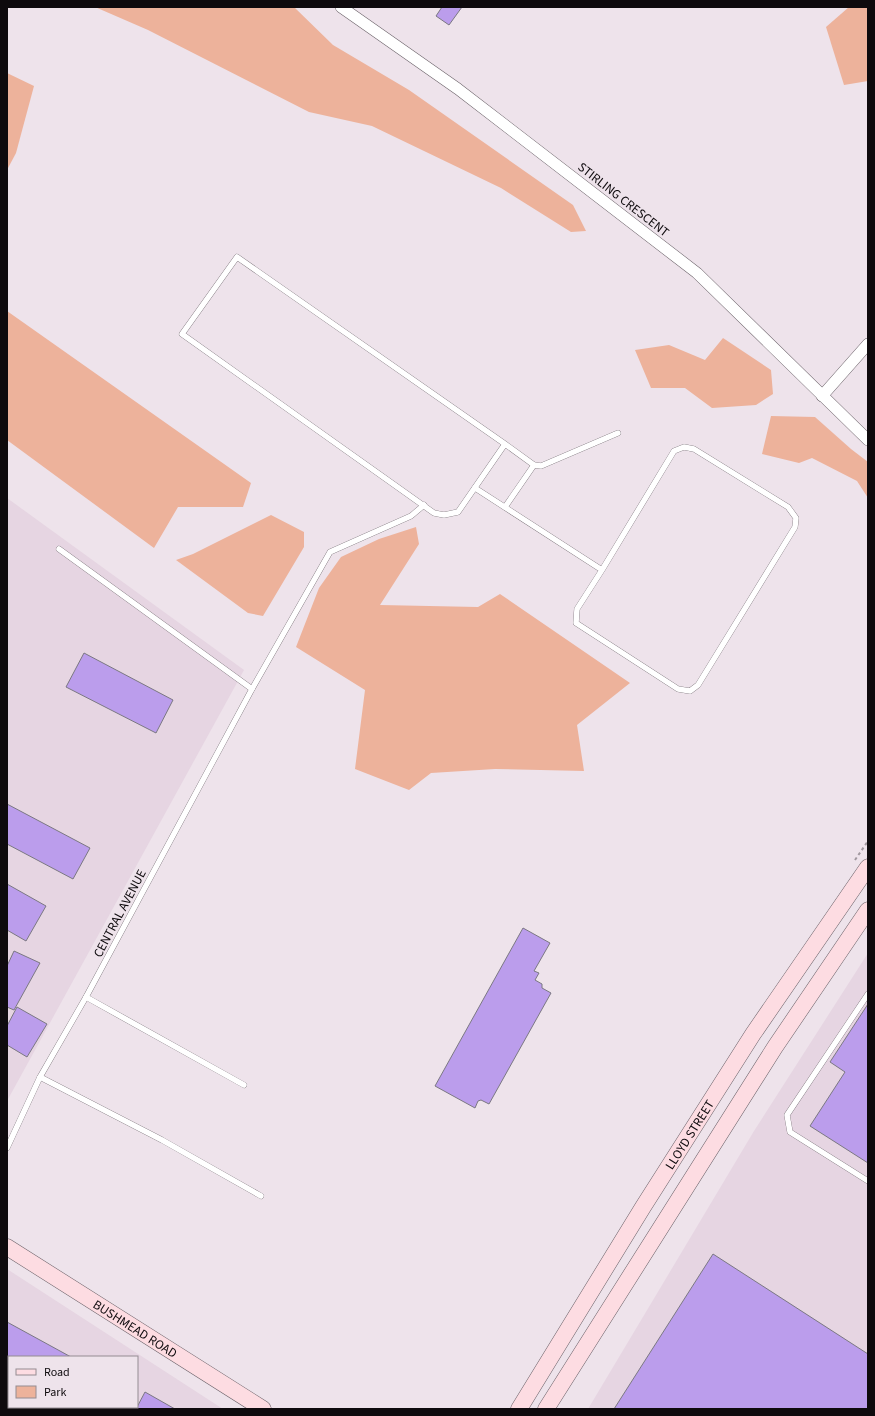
<svg xmlns="http://www.w3.org/2000/svg" width="875" height="1416" font-family="'Source Sans 3',sans-serif">
	<style>
		.built { fill: #e6d5e2; fill-rule: evenodd }
		.green { fill: #edb29b }
		.building { fill: #bb9dec; stroke: #7b7882 }
		.lines { fill: none; stroke-linecap: round; stroke-linejoin: round }
		.lane-casing { stroke: #696067; stroke-width: 6 }
		.street-casing { stroke: #696067; stroke-width: 12 }
		.secondary-casing { stroke: #696067; stroke-width: 17 }
		.path { stroke: #a1989f; stroke-width: 2; stroke-dasharray: 3 3; stroke-linecap: butt }
		.lane { stroke: #fff; stroke-width: 5.5 }
		.street { stroke: #fff; stroke-width: 11 }
		.secondary { stroke: #fddce2; stroke-width: 16 }
		.labels { text-anchor: middle; stroke-width: 3; stroke-linejoin: round; paint-order: stroke }
		.street-label { font-size: 13px; fill: #0e0a0d; stroke: #eee3eb }
	</style>
	<rect width="100%" height="100%" fill="#eee3eb"/>
	<g class="built">
		<polygon points="7,498 244,670 7,1101"/>
		<polygon points="868,953 868,1409 588,1409 754,1131"/>
		<path d="M7 1269 223 1409H7ZM9 1357H137V1407H9Z"/>
	</g>
	<g class="green">
		<polygon points="95,7 294,7 333,45 409,90 573,205 586,231 571,232 501,188 372,126 309,112 148,30"/>
		<polygon points="849,7 868,7 868,81 844,85 826,27"/>
		<polygon points="7,73 34,86 16,153 7,170"/>
		<polygon points="7,311 251,483 243,507 178,507 154,548 7,440"/>
		<polygon points="723,338 771,370 773,394 756,405 712,408 685,388 651,388 635,350 669,345 705,360"/>
		<polygon points="771,416 815,417 851,449 868,462 868,498 857,481 812,458 799,463 762,454"/>
		<polygon points="271,515 304,532 304,547 263,616 248,613 176,560 193,554"/>
		<polygon points="416,527 419,544 380,605 478,607 500,594 630,683 577,725 584,771 495,769 431,773 409,790 355,769 365,690 296,647 319,588 341,557 379,539"/>
	</g>
	<g class="building">
		<polygon points="442,7 462,7 449,25 436,16"/>
		<polygon points="84,653 173,700 156,733 66,687"/>
		<polygon points="7,804 90,848 73,879 7,844"/>
		<polygon points="7,884 46,906 26,941 7,930"/>
		<polygon points="523,928 550,943 534,971 539,973 535,980 542,984 542,988 551,993 489,1104 481,1100 478,1101 475,1108 435,1086"/>
		<polygon points="14,951 40,963 14,1010 7,1007 7,966"/>
		<polygon points="868,1004 868,1163 810,1126 845,1072 830,1062"/>
		<polygon points="17,1007 47,1024 27,1057 7,1045 7,1026"/>
		<polygon points="713,1254 868,1354 868,1409 614,1409"/>
		<polygon points="7,1322 71,1357 7,1357"/>
		<polygon points="145,1392 175,1409 136,1409"/>
	</g>
	<g class="lines">
		<g class="lane-casing">
			<g id="lane">
				<polyline points="505,444 458,512 444,515 434,513 182,334 237,257 505,444 534,465 541,466 618,433"/>
				<polyline points="475,488 602,570 577,609 576,623 678,689 690,691 698,685 795,527 796,518 788,507 694,449 684,447 674,451 602,570"/>
				<polyline points="505,507 534,465"/>
				<polyline points="59,549 252,689"/>
				<polyline points="868,994 787,1115 790,1132 868,1181"/>
				<polyline points="86,997 244,1085"/>
				<polyline points="40,1077 162,1140 261,1196"/>
				<polyline points="7,1148 40,1077 86,997 252,689 330,552 411,516 424,505"/>
			</g>
		</g>
		<g class="street-casing">
			<g id="street">
				<polyline points="341,7 458,89 697,273 868,440"/>
				<polyline points="822,396 868,344"/>
			</g>
		</g>
		<g class="secondary-casing">
			<g id="secondary">
				<path id="s1" d="M7 1247 263 1409"/>
				<path id="s2" d="M519 1409 643 1207 753 1034 868 867"/>
				<polyline points="546,1409 775,1047 868,910"/>
			</g>
		</g>
		<polyline class="path" points="855,860 868,841"/>
		<use href="#lane" class="lane"/>
		<use href="#street" class="street"/>
		<use href="#secondary" class="secondary"/>
	</g>
	<g class="labels">
		<g class="street-label">
			<text transform="translate(624 199) rotate(38)" y="5">STIRLING CRESCENT</text>
			<text transform="translate(119 913) rotate(-62)" y="5">CENTRAL AVENUE</text>
			<text dy="5" stroke="none"><textPath href="#s2" startOffset="323">LLOYD STREET</textPath></text>
			<text dy="5" stroke="none"><textPath href="#s1" startOffset="152">BUSHMEAD ROAD</textPath></text>
		</g>
	</g>
	<rect width="875" height="1416" fill="none" stroke="#0e0a0d" stroke-width="16"/>
	<rect x="8" y="1356" width="130" height="52" fill="#eee3eb" stroke="#948c92"/>
	<rect x="16" y="1369" width="20" height="6" fill="#fddce2" stroke="#948c92"/>
	<text x="44" y="1376" font-size="12" fill="#0e0a0d">Road</text>
	<rect x="16" y="1386" width="20" height="12" fill="#edb29b" stroke="#948c92"/>
	<text x="44" y="1396" font-size="12" fill="#0e0a0d">Park</text>
</svg>
